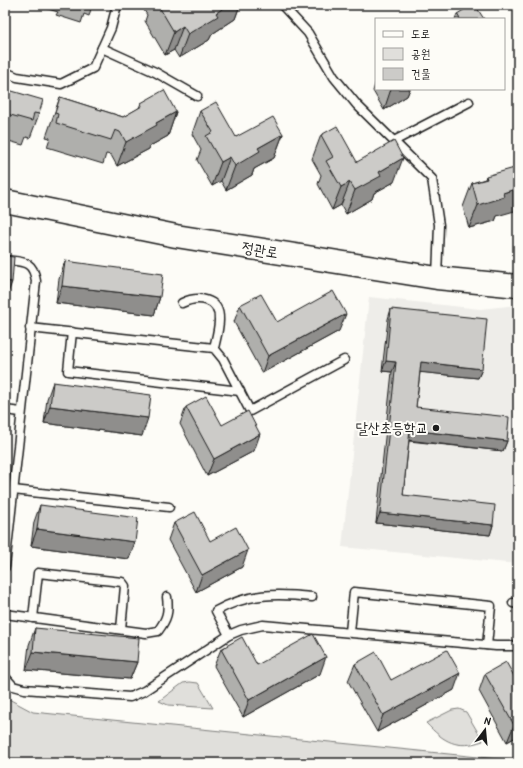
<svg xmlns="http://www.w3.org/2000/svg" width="523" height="768" font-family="'Patrick Hand','Poor Story',sans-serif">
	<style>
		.built { fill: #eeede9 }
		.green { fill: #e0dfdb; stroke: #7e7e7c }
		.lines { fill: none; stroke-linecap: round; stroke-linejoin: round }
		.lane-casing { stroke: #1c1c1c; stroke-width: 11 }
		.secondary-casing { stroke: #1c1c1c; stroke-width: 25 }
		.lane { stroke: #fdfcf7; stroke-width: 8 }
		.secondary { stroke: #fdfcf7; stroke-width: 22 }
		.wall { fill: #afafac; stroke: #1c1c1c }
		.shaded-wall { fill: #8f8e8c; stroke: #1c1c1c }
		.building { fill: #cccbc8; stroke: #1c1c1c }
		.poi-dot { fill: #1c1c1c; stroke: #fdfcf7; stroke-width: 1.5 }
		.labels { text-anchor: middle; stroke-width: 4; stroke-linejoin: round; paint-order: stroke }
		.street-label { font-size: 15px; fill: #1c1c1c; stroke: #fdfcf7 }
		.poi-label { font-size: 15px; fill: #1c1c1c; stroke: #fdfcf7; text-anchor: end }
	</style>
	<rect width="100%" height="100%" fill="#fdfcf7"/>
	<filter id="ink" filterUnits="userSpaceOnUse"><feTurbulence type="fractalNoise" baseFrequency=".025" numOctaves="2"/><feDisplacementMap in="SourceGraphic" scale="8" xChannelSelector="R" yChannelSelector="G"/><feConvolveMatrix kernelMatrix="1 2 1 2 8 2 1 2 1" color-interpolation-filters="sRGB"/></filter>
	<g filter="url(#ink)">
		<polygon class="built" points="369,297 480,309 518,305 518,564 342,547"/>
		<g class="green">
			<polygon points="190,682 198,683 213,708 168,705 159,701 183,683"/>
			<polygon points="5,697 33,712 518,761 518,763 5,763"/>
			<path d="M459 709 466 712 483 741C457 750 444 742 426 723L452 710Z"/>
		</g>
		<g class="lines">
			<g class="lane-casing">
				<g id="lane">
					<polyline points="282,5 308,33 334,77 357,105 432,179 439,225 437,277"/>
					<polyline points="102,48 155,72 197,96"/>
					<polyline points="5,72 17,77 61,84 93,68 111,28 117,5"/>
					<polyline points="394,141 469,102"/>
					<path d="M5 260C23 262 33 260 36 281L5 567"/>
					<path d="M182 303C197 296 220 297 219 320 219 329 216 339 214 348"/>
					<polyline points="30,328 214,348 223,359 250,411 344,360"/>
					<polyline points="72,332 68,371 240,391"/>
					<polyline points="5,410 21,412"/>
					<polyline points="13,490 169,507"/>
					<polyline points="513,603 518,604"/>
					<path d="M5 614 146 633 158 631C167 619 169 612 167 597"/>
					<polyline points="33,618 38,573 122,582 125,586 121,629"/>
					<polyline points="350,632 354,592 491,606 487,645"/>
					<path d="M229 635 216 611C248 593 276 593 312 597"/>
					<polyline points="5,677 13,686 24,689 130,697 144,691 229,635 241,630 263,625 496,646 518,646"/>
				</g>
			</g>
			<g class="secondary-casing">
				<polyline id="secondary" points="5,201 176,236 437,278 518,286"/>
			</g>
			<use href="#lane" class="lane"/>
			<use href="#secondary" class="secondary"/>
		</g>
		<g class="wall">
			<polygon points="35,5 92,5 89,16 84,14 81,23 56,15 58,12"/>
			<polygon points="141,5 240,5 235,19 212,34 209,40 179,58 174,50 165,55 145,21 147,15"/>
			<polygon points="457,14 484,19 455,19"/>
			<polygon points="376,81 376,89 410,89 407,96 384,110 373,91"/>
			<polygon points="5,89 39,114 30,138 26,137 23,145 5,140"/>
			<polygon points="60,97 123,117 139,108 141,103 176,112 168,136 150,146 149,149 117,166 111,155 106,154 103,164 47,147 50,138 46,137"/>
			<polygon points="200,111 236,137 283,134 274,158 254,169 252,175 226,190 221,181 212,186 197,160 201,150 192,134"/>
			<polygon points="321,135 357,162 394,182 374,193 372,199 346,214 341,205 332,210 318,184 321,175 312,159"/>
			<polygon points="486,176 497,216 495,221 469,228 463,207 472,183 485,179"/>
			<polygon points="65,261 160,297 154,315 56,303 59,279"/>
			<polygon points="240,305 277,322 339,331 262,373 234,322"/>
			<polygon points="391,309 482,369 478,378 420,372 416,407 507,441 503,451 409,441 403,495 493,525 490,535 376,523 392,372 382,371 388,319"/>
			<polygon points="53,382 142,436 44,423 47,399"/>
			<polygon points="186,407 222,425 254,451 207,476 180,424"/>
			<polygon points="40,505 129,559 31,546 34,522"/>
			<polygon points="174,523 210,541 242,567 196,592 168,540"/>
			<polygon points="35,628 137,662 130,679 26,670 29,645"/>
			<polygon points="221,649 257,665 320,674 243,717 214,666"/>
			<polygon points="355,664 391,680 454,690 377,732 348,681"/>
			<polygon points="485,674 518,683 518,736 507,742 479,691"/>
		</g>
		<g class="shaded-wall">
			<polygon points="228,5 240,5 235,19 212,34 209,40 179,58 188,34 216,13"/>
			<polygon points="183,26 174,50 165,55 174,32"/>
			<polygon points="391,89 410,89 407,96 384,110"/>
			<polygon points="176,112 168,136 150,146 149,149 117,166 126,142 156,123"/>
			<polygon points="283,134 274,158 254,169 252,175 226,190 235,166 258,148"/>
			<polygon points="230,157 221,181 212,186 221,162"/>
			<polygon points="403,158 394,182 374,193 372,199 346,214 355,190 379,172"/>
			<polygon points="350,182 341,205 332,210 341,187"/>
			<polygon points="518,188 518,210 497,216 495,221 469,228 478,205 503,193"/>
			<polygon points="5,281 12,282 6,299 5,299"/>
			<polygon points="62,286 160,297 154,315 56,303"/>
			<polygon points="346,314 339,331 262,373 268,356"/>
			<polygon points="386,361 396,362 392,372 382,371"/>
			<polygon points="421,362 482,369 478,378 417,372"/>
			<polygon points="50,406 148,418 142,436 44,423"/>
			<polygon points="410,430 507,441 503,451 406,440"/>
			<polygon points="260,434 254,451 207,476 214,459"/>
			<polygon points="380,513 493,525 490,535 376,523"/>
			<polygon points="37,529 135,542 129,559 31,546"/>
			<polygon points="248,550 242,567 196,592 202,575"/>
			<polygon points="33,652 137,662 130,679 26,670"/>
			<polygon points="326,657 320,674 243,717 249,700"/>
			<polygon points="460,673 454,690 377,732 383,715"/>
			<polygon points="518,723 518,736 507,742 514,725"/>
		</g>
		<g class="building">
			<polygon points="158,5 228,5 216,13 218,16 188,34 183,26 174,32"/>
			<polygon points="472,5 475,5 484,19 460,19 457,14"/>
			<polygon points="5,89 43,100 39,114 34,113 32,121 7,114 8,110 5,109"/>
			<polygon points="164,90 176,112 156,123 157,125 126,142 120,132 115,130 111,140 56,123 58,114 55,113 60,97 123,117 142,106 141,103"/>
			<polygon points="216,102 236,137 273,117 283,134 258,148 260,151 235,166 230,157 221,162 206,136 213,132 200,111"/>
			<polygon points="337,126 357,162 394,141 403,158 379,172 381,176 355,190 350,182 341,187 326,161 333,157 321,135"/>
			<polygon points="518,167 518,188 503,193 504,197 478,205 472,183 487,179 486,176"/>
			<polygon points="5,256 14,257 12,282 5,281"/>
			<polygon points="65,261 163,274 160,297 62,286"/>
			<polygon points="333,291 346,314 268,356 240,305 261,294 277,322"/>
			<polygon points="391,309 487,319 482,369 421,362 416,407 509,417 507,441 410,430 403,495 495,505 493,525 380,513 396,362 386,361"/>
			<polygon points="53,382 151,395 148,418 50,406"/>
			<polygon points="206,396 222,425 248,411 260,434 214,459 186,407"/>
			<polygon points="5,419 7,419 5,435"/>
			<polygon points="40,505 138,518 135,542 37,529"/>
			<polygon points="195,512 210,541 236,527 248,550 202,575 174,523"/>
			<polygon points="35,628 139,638 137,662 33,652"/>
			<polygon points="313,634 326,657 249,700 221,649 242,637 257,665"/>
			<polygon points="447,650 460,673 383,715 355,664 376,652 391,680"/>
			<polygon points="506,662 518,683 518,723 514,725 485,674"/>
		</g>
	</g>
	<circle class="poi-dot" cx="436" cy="428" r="4"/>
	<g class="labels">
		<g class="street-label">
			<text transform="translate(260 250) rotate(9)" y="5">정관로</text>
		</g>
		<g class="poi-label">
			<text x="428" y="433">달산초등학교</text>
		</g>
	</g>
	<rect width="523" height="768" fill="none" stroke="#fdfcf7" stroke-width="20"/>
	<rect x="10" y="10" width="503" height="748" fill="none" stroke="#1c1c1c" stroke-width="1.5" filter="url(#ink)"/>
	<rect x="375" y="18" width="130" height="72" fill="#fdfcf7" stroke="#a3a29f"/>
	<rect x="383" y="31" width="20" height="6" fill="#fdfcf7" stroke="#a3a29f"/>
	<text x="411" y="38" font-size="12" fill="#1c1c1c">도로</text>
	<rect x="383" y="48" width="20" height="12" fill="#e0dfdb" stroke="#a3a29f"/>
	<text x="411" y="58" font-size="12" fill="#1c1c1c">공원</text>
	<rect x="383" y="68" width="20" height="12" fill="#cccbc8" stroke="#a3a29f"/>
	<text x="411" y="78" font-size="12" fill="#1c1c1c">건물</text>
	<g transform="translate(485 730) rotate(16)" stroke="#fdfcf7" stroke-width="3" paint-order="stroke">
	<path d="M0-3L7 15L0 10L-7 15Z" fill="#1c1c1c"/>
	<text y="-6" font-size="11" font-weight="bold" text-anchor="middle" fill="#1c1c1c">N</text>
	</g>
</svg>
